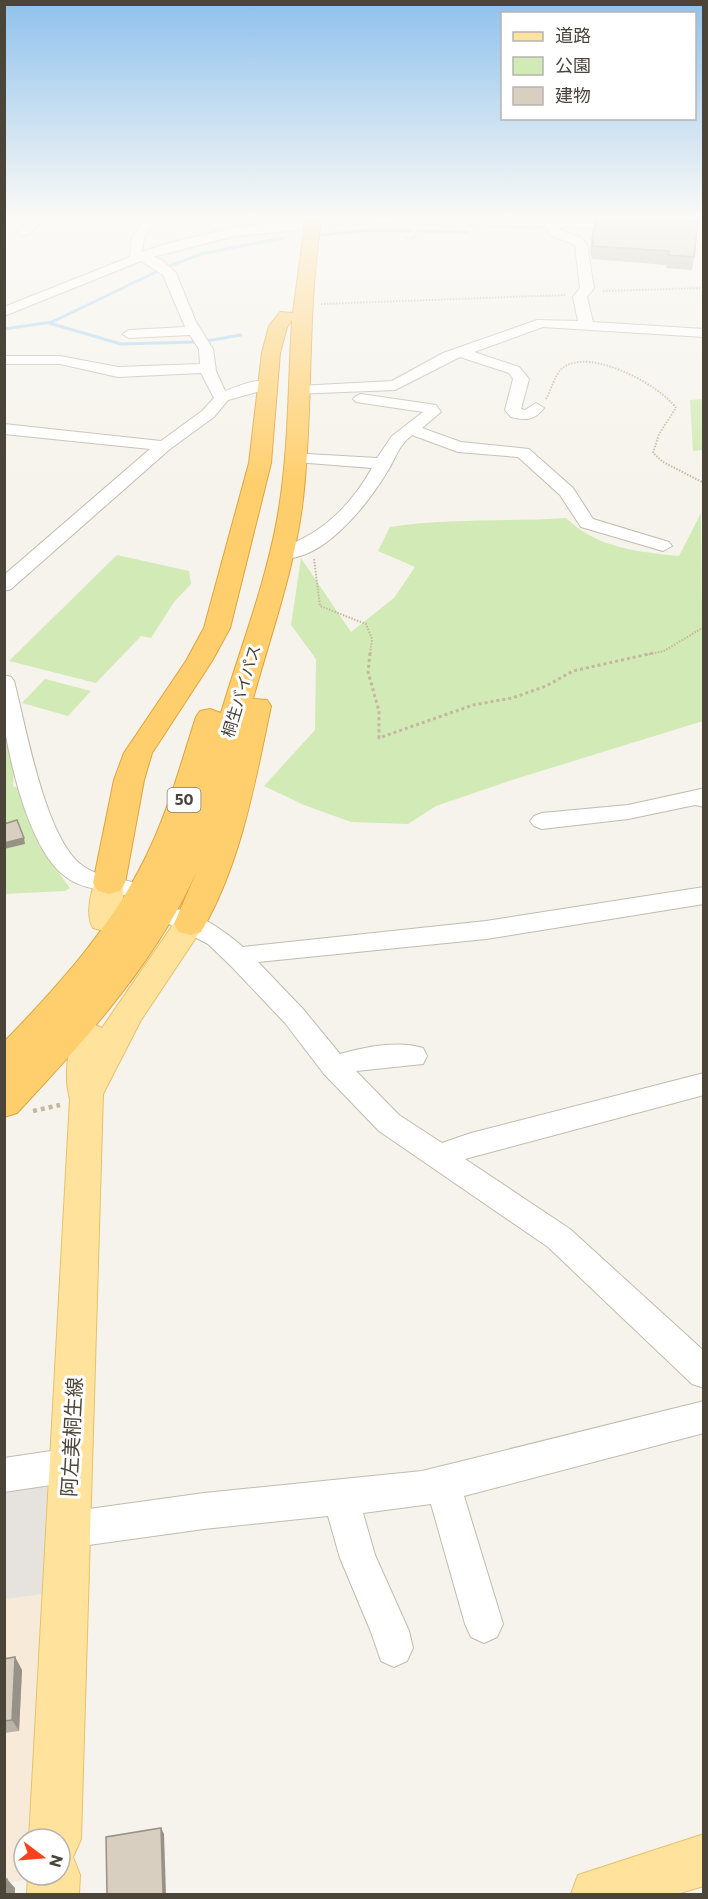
<svg xmlns="http://www.w3.org/2000/svg" width="708" height="1899" font-family="Commissioner,'Noto Sans JP',sans-serif">
	<style>
		.commercial { fill: #f7ead8 }
		.industrial { fill: #e6e2dd }
		.green { fill: #d2eab5 }
		.lines { fill: none; stroke-linecap: round; stroke-linejoin: round }
		.stream { stroke: #a9d4f2; stroke-width: 3 }
		.minor-casing { stroke: #c2bbae; stroke-width: 2 }
		.major-casing { stroke: #e6c16a; stroke-width: 2 }
		.highway-casing { stroke: #e0a43c; stroke-width: 2 }
		.path-far2 { stroke: #c4b79f; stroke-width: 2; stroke-dasharray: 1.5 1.5; stroke-linecap: butt }
		.path-far1 { stroke: #c4b79f; stroke-width: 3; stroke-dasharray: 3 3; stroke-linecap: butt }
		.path { stroke: #c4b79f; stroke-width: 4.5; stroke-dasharray: 4 4; stroke-linecap: butt }
		.minor { fill: #fff; fill-rule: evenodd }
		.major { fill: #ffe39c; fill-rule: evenodd }
		.highway { fill: #ffcf6e; fill-rule: evenodd }
		.wall { fill: #bab2a6 }
		.shaded-wall { fill: #979187 }
		.building { fill: #d8cfc1; stroke: #979187; stroke-width: 1.5 }
		.labels { text-anchor: middle; stroke-width: 6; stroke-linejoin: round; paint-order: stroke }
		.shield { fill: #fff; stroke: #817c74; stroke-width: 1.5 }
		.shield-label { font-size: 15px; font-weight: bold; fill: #4b4439 }
		.street-label { font-size: 16px; fill: #4b4439; stroke: #fff }
		.near-street-label { font-size: 20px; fill: #4b4439; stroke: #fff }
	</style>
	<rect width="100%" height="100%" fill="#f6f3ec"/>
	<polygon class="commercial" points="43,1594 32,1839 24,1839 24,1875 30,1875 30,1879 5,1883 4,1599"/>
	<polygon class="industrial" points="49,1479 43,1594 5,1599 4,1481"/>
	<g class="green">
		<polygon points="703,399 703,450 693,451 690,400"/>
		<path d="M701 513 703 721 512 780 436 806 408 824 351 822 304 805 264 786 315 730 316 659 291 625 301 558 351 632 394 598 415 567 378 551 390 527C448 518 507 522 566 518 596 548 639 552 679 556Z"/>
		<polygon points="117,555 189,571 191,584 174,602 151,638 141,636 96,683 9,661"/>
		<polygon points="45,679 91,691 68,716 22,703"/>
		<path d="M4 732 14 770 13 786 18 788C24 798 24 809 28 819 37 845 54 866 70 888L65 891 5 894Z"/>
	</g>
	<g class="lines">
		<g class="stream">
			<polyline points="418,231 467,232"/>
			<polyline points="322,235 360,231 413,231"/>
			<polyline points="167,267 201,254 283,238"/>
			<polyline points="49,323 121,344 195,342"/>
			<polyline points="4,329 52,322 156,272"/>
			<polyline points="206,341 241,335"/>
		</g>
		<g class="minor-casing">
			<g id="minor">
				<polygon points="28,216 40,216 39,224 28,235 20,235 18,232 27,223"/>
				<path d="M146 216H158L144 238 142 252C172 240 273 216 303 223V229L299 230 235 236 153 257 162 260 176 273 196 322 213 349 216 371 225 391C238 387 262 374 274 385L271 388 228 400 214 417 170 449 11 589 4 591V575L150 449 4 434V424L161 441 202 411 214 398 201 373 118 377 60 364H4V356H60L118 367 200 364 199 349 190 335 129 338 122 334 129 330 185 327 163 275 141 261 4 316V307L130 257 132 238Z"/>
				<path d="M355 216 553 218 646 222H651L654 216H666L660 228 656 229 560 227V230L582 238 587 245 594 288 587 297 593 322 704 329V337L543 327 474 352 519 367 529 379 521 409 525 410 536 403 544 408C535 420 526 421 511 417L505 410 513 379 509 373 460 357 395 390 293 394 290 391 298 386 392 381 443 353 537 320 578 321 573 297 580 288 575 245 550 235 547 227 381 223 313 226 307 222 313 218Z"/>
				<path d="M361 394 436 405 441 412 422 428 461 442 529 449 573 488 593 519 669 542 672 546 663 551 581 527 560 495 518 457 458 452 412 435C398 446 396 458 387 472 367 505 319 568 275 557L272 553 275 549C318 538 350 507 372 468L296 462 288 457 290 453 377 458 392 436 423 412 356 402 353 399 356 396Z"/>
				<path d="M4 675 11 677 14 681C26 726 45 840 83 866 97 876 116 878 132 882L135 888 132 894C120 897 108 893 96 889 86 887 75 884 66 877 31 852 12 771 5 730 2 713 4 693 4 675Z"/>
				<polygon points="701,789 704,789 704,807 695,805 628,819 542,829 534,826 530,821 534,816 542,813 628,805"/>
				<path d="M704 887V904L486 939 258 962 303 1009 340 1054C365 1047 397 1040 423 1048L427 1056 423 1064 356 1071 399 1115 442 1143 471 1133 704 1073V1095L465 1159 570 1229 704 1351V1388L692 1384 548 1247 379 1131 324 1074 285 1023 230 965 208 944 165 922 162 916 165 910C187 903 226 932 243 947L486 921Z"/>
				<polygon points="704,1401 704,1433 464,1496 503,1624 497,1637 484,1643 471,1637 465,1624 431,1504 363,1513 375,1555 409,1631 413,1648 407,1661 394,1667 381,1661 371,1632 340,1558 328,1516 204,1529 67,1548 54,1543 49,1530 54,1517 67,1512 204,1493 422,1471"/>
				<polygon points="71,1448 83,1453 88,1465 83,1477 71,1482 4,1492 4,1458"/>
			</g>
		</g>
		<g class="major-casing">
			<g id="major">
				<path d="M109 873 120 876C127 889 122 915 115 928L104 931 93 928C85 915 91 889 98 876Z"/>
				<path d="M190 913 201 916 205 924 141 1020 103 1094 81 1839 73 1857 80 1875 79 1894H27L28 1875H60V1839H29L70 1099C64 1079 67 1044 77 1026L89 1022 102 1028 179 916Z"/>
				<polygon points="704,1834 704,1886 677,1894 571,1894 578,1875"/>
			</g>
		</g>
		<g class="highway-casing">
			<path id="highway" d="M306 216H322C306 310 314 405 303 499 295 568 271 633 253 699L267 700 271 706C255 782 241 864 201 932L190 935 179 932 174 924 202 859C161 957 88 1037 17 1113L4 1117V1042C61 983 117 921 151 846 170 805 182 760 196 717L200 711 210 709 221 713C240 649 265 586 277 520 289 455 288 387 292 320L287 327 280 353 271 463 230 628 212 661 152 753 144 780 125 883 120 891 109 894 98 891 93 883 114 780 124 753 186 661 204 628 249 463 262 353 269 326 280 312 293 313Z"/>
		</g>
		<g class="path-far2">
			<polyline points="406,238 414,238 416,233"/>
			<polyline points="603,291 704,288"/>
			<polyline points="321,304 565,295"/>
			<path d="M546 399C552 389 554 374 564 367 591 348 660 385 676 408L659 434 653 453 663 462 704 483"/>
			<polyline points="314,559 320,606 366,624 372,639 370,655"/>
			<polyline points="646,655 664,651 704,627"/>
		</g>
		<polyline class="path-far1" points="370,653 368,672 379,711 379,738 473,705 512,698 546,686 573,671 653,653"/>
		<polyline class="path" points="33,1111 60,1105"/>
		<use href="#minor" class="minor"/>
		<use href="#major" class="major"/>
		<use href="#highway" class="highway"/>
	</g>
	<g class="wall">
		<polygon points="597,217 694,257 692,270 666,268 667,265 592,259 590,251 592,238"/>
		<polygon points="15,1657 22,1670 19,1731 4,1733 4,1659"/>
	</g>
	<g class="shaded-wall">
		<polygon points="24,838 25,844 4,849 4,843"/>
		<polygon points="15,1657 22,1670 19,1731 12,1720"/>
		<polygon points="161,1828 164,1834 166,1894 163,1894"/>
		<polygon points="7,1879 15,1888 15,1894 6,1894"/>
	</g>
	<g class="building">
		<polygon points="597,217 698,221 694,257 668,255 669,251 593,246 592,238"/>
		<polygon points="17,820 24,838 4,843 4,824"/>
		<polygon points="15,1657 12,1720 4,1721 4,1659"/>
		<polygon points="161,1828 163,1894 107,1894 106,1837"/>
		<polygon points="7,1879 6,1894 4,1894 4,1880"/>
	</g>
	<linearGradient id="sky" x2="0" y2="1"><stop stop-color="#8fc1ec"/><stop offset="0.45" stop-color="#fbfaf6"/><stop offset="1" stop-color="#fbfaf6" stop-opacity="0"/></linearGradient>
	<rect width="708" height="482" fill="url(#sky)"/>
	<g class="labels">
		<rect class="shield" x="167.5" y="788" width="33" height="24" rx="4.5"/>
		<g class="shield-label">
			<text x="184" y="805">50</text>
		</g>
		<g class="street-label">
			<text transform="translate(241 691) rotate(-73)" y="6">桐生バイパス</text>
		</g>
		<g class="near-street-label">
			<text transform="translate(72 1437) rotate(-87)" y="7">阿左美桐生線</text>
		</g>
	</g>
	<rect width="708" height="1899" fill="none" stroke="#4b4439" stroke-width="12"/>
	<rect x="501" y="12" width="195" height="108" fill="#ffffff" stroke="#b7b4b0" stroke-width="1.5"/>
	<rect x="513" y="32" width="30" height="9" fill="#ffe39c" stroke="#b7b4b0" stroke-width="1.5"/>
	<text x="555" y="42" font-size="18" fill="#4b4439">道路</text>
	<rect x="513" y="57" width="30" height="18" fill="#d2eab5" stroke="#b7b4b0" stroke-width="1.5"/>
	<text x="555" y="72" font-size="18" fill="#4b4439">公園</text>
	<rect x="513" y="87" width="30" height="18" fill="#d8cfc1" stroke="#b7b4b0" stroke-width="1.5"/>
	<text x="555" y="102" font-size="18" fill="#4b4439">建物</text>
	<g transform="translate(42 1857) rotate(106)"><circle r="28" fill="#ffffff" stroke="#b7b4b0" stroke-width="1.5"/>
	<path d="M0-4.5L10 22L0 15L-10 22Z" fill="#fc3f1d"/>
	<text y="-9" font-size="16" font-weight="bold" text-anchor="middle" fill="#4b4439">N</text>
	</g>
</svg>
